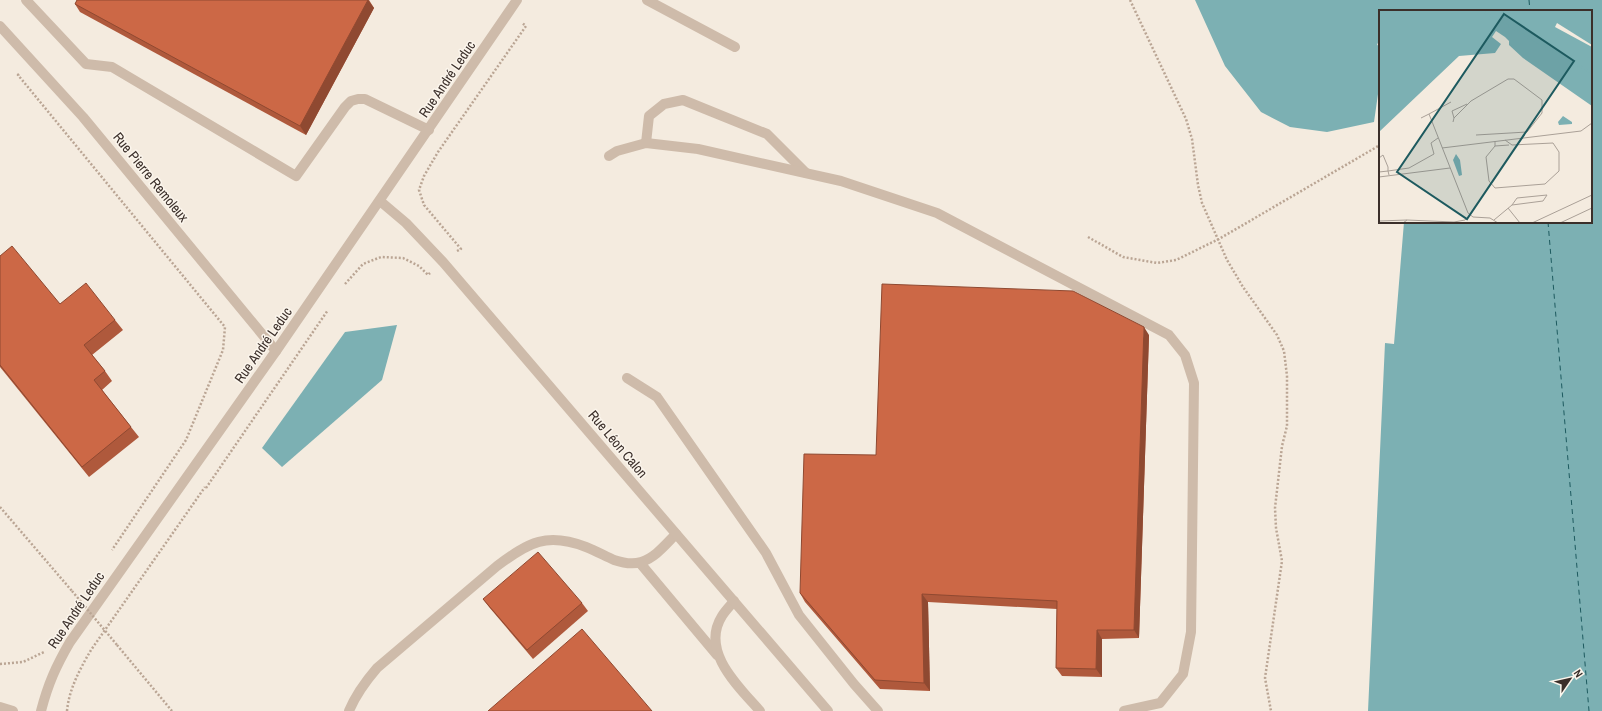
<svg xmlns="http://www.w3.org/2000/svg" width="1602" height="711" font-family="'Archivo Narrow',sans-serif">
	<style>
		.water { fill: #7cb0b3 }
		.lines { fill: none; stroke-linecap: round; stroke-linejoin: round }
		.ferry { stroke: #1d5a5f; stroke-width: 1; stroke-dasharray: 5 4; stroke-linecap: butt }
		.path { stroke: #baa594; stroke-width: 2.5; stroke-dasharray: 2 2; stroke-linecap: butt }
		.lane { stroke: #cebbaa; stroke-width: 10 }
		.street { stroke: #cebbaa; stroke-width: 10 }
		.path-bridge { stroke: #baa594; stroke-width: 2.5; stroke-dasharray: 2 2; stroke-linecap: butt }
		.wall { fill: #af593c }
		.shaded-wall { fill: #8f4931 }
		.building { fill: #cc6846; stroke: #8f4931 }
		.labels { text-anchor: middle; stroke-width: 3; stroke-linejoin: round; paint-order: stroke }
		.street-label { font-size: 14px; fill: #3b2f2a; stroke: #fbf5ec }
		.inset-river { fill: none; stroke: #7cb0b3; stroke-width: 2 }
		.inset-road { fill: none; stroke: #aaa097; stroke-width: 1 }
		.view { fill: #1d5a5f; fill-opacity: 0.15; stroke: #1d5a5f; stroke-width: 2 }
		.inset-edge { fill: none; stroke: #3b2f2a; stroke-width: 2 }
	</style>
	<rect width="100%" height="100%" fill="#f4ebdf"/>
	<g class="water">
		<polygon points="1195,0 1602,0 1602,711 1368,711 1385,343 1394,344 1404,222 1591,222 1591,11 1380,11 1380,38 1377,45 1380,46 1380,80 1374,122 1327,132 1290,127 1261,112 1225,66"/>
		<polygon points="397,325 382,380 282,467 262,448 345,332"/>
	</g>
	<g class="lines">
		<g class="ferry">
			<polyline points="1529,0 1530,11"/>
			<polyline points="1548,222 1589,711"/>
		</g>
		<g class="path">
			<polyline points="1130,0 1186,119 1192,139 1198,185 1202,203 1227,260 1243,287 1277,335 1284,351 1287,376 1287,426 1282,446 1275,508 1276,528 1282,561 1265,678 1271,711"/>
			<polyline points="19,74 18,75 225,327 223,350 186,440 112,550"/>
			<polyline points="1088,237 1123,257 1157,263 1176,260 1219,239 1380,145"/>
			<polyline points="457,251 461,249 424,205 419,190 424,176 438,152 526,26 522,23"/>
			<polyline points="345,284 363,264 381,257 403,258 419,266 428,275 430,273"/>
			<polyline points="206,488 328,310"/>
			<polyline points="0,507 72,591"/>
			<polyline points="117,645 172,711"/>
			<polyline points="0,664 23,662 44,652"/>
			<path d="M67 711C69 689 80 669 91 650L205 487"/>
		</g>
		<g class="lane">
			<polyline points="26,0 86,64 112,67 296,176 345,107 351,101 358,99 365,99 429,130"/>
			<polyline points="647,0 735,47"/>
			<polyline points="646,143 649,116 664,104 683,100 767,134 806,173"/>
			<polyline points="609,156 617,151 646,143 698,149 841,181 937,213 1169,335 1185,355 1194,383 1191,632 1183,674 1160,703 1124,711"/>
			<polyline points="627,378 657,397 766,553 799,615 854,684 878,711"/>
			<polyline points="640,563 717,655"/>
			<path d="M734 601C730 606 725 611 722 616 700 651 738 686 760 711"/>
			<path d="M349 711C356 694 365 682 377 668L497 566C529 542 547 532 586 547 596 551 605 556 614 560 623 563 632 565 641 562 655 558 666 544 676 534"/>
		</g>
		<g class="street">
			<polyline points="0,26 83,117 276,351"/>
			<polyline points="380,201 406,223 443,262 828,711"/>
			<polyline points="0,707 13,711"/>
			<path d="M41 711C48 684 56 666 70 642L276 351 517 0"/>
		</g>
		<polyline class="path-bridge" points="72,591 117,645"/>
	</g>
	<g class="wall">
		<polygon points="77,0 369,0 374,8 306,135 80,12 75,4"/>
		<polygon points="0,256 60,304 115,320 123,330 92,355 105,371 112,381 102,390 131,427 139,437 89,477 0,367"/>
		<polygon points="1149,335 1139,638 1102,639 1102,677 1062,676 1056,668 1057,609 928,602 930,691 880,689 805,602 800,593 876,455"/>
		<polygon points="483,599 582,603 588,611 533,659 489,607"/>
	</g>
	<g class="shaded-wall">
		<polygon points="368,0 374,8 306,135 300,126"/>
		<polygon points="1144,327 1149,335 1139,638 1134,630"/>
		<polygon points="922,594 928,602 930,691 924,683"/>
		<polygon points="1097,630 1102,639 1102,677 1096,669"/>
	</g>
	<g class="building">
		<polygon points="77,0 368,0 300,126 75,4"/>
		<polygon points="12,246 60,304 86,283 115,320 84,345 105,371 94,380 131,427 82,467 0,365 0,256"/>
		<polygon points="882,284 1073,291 1144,327 1134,630 1097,630 1096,669 1056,668 1057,601 922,594 924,683 875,680 800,593 804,454 876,455"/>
		<polygon points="538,552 582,603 527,650 483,599"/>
		<polygon points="582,629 652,711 488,711"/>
	</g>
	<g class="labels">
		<g class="street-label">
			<text transform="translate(447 79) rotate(-56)" y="5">Rue André Leduc</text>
			<text transform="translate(151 177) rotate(51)" y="5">Rue Pierre Remoleux</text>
			<text transform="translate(263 345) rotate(-55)" y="5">Rue André Leduc</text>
			<text transform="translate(618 444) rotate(50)" y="5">Rue Léon Calon</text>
			<text transform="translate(76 610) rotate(-56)" y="5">Rue André Leduc</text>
		</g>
	</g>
	<g transform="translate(1379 10)">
		<rect width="213" height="213" fill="#f4ebdf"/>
		<path d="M0 0H213V96L144 48 130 35V31L126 27 117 21 113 27 122 34 116 43 80 46 0 122ZM184 106 193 112V114L180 115 179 112ZM77 144 81 150 83 165 80 166 74 150Z" fill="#7cb0b3"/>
		<path d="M178 13 213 35V37L176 17Z" fill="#f4ebdf"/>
		<path class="inset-river" d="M101 0 213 63"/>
		<path class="inset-road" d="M50 104 72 92M42 108 50 104 89 203 94 207 111 208 119 213M75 108 73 101 88 94M74 112 75 108 92 91 129 69H135L163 90V103L148 122 97 125M116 131V136L107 147 110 171 116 178 166 174 180 161V142L174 133 133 135 126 130M116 136 130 135M63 138 202 121 213 113M0 148 4 145 9 157V161L0 162M10 165 9 161 30 158 55 144 52 133 59 128M0 167 71 158M129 198 141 213M115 210 133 195 164 191 168 185 138 188 133 195M0 211 28 210M24 213 28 210 75 212 86 210 91 205M153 213 213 185M181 213 213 198"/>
		<path class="view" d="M125 4 195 51 88 209 18 162Z"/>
		<rect width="213" height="213" class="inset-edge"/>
	</g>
	<g transform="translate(1570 679) rotate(56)" stroke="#fbf5ec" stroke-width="3" paint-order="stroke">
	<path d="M0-3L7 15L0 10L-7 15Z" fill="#3b2f2a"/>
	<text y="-6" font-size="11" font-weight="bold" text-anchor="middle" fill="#3b2f2a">N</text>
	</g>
</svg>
